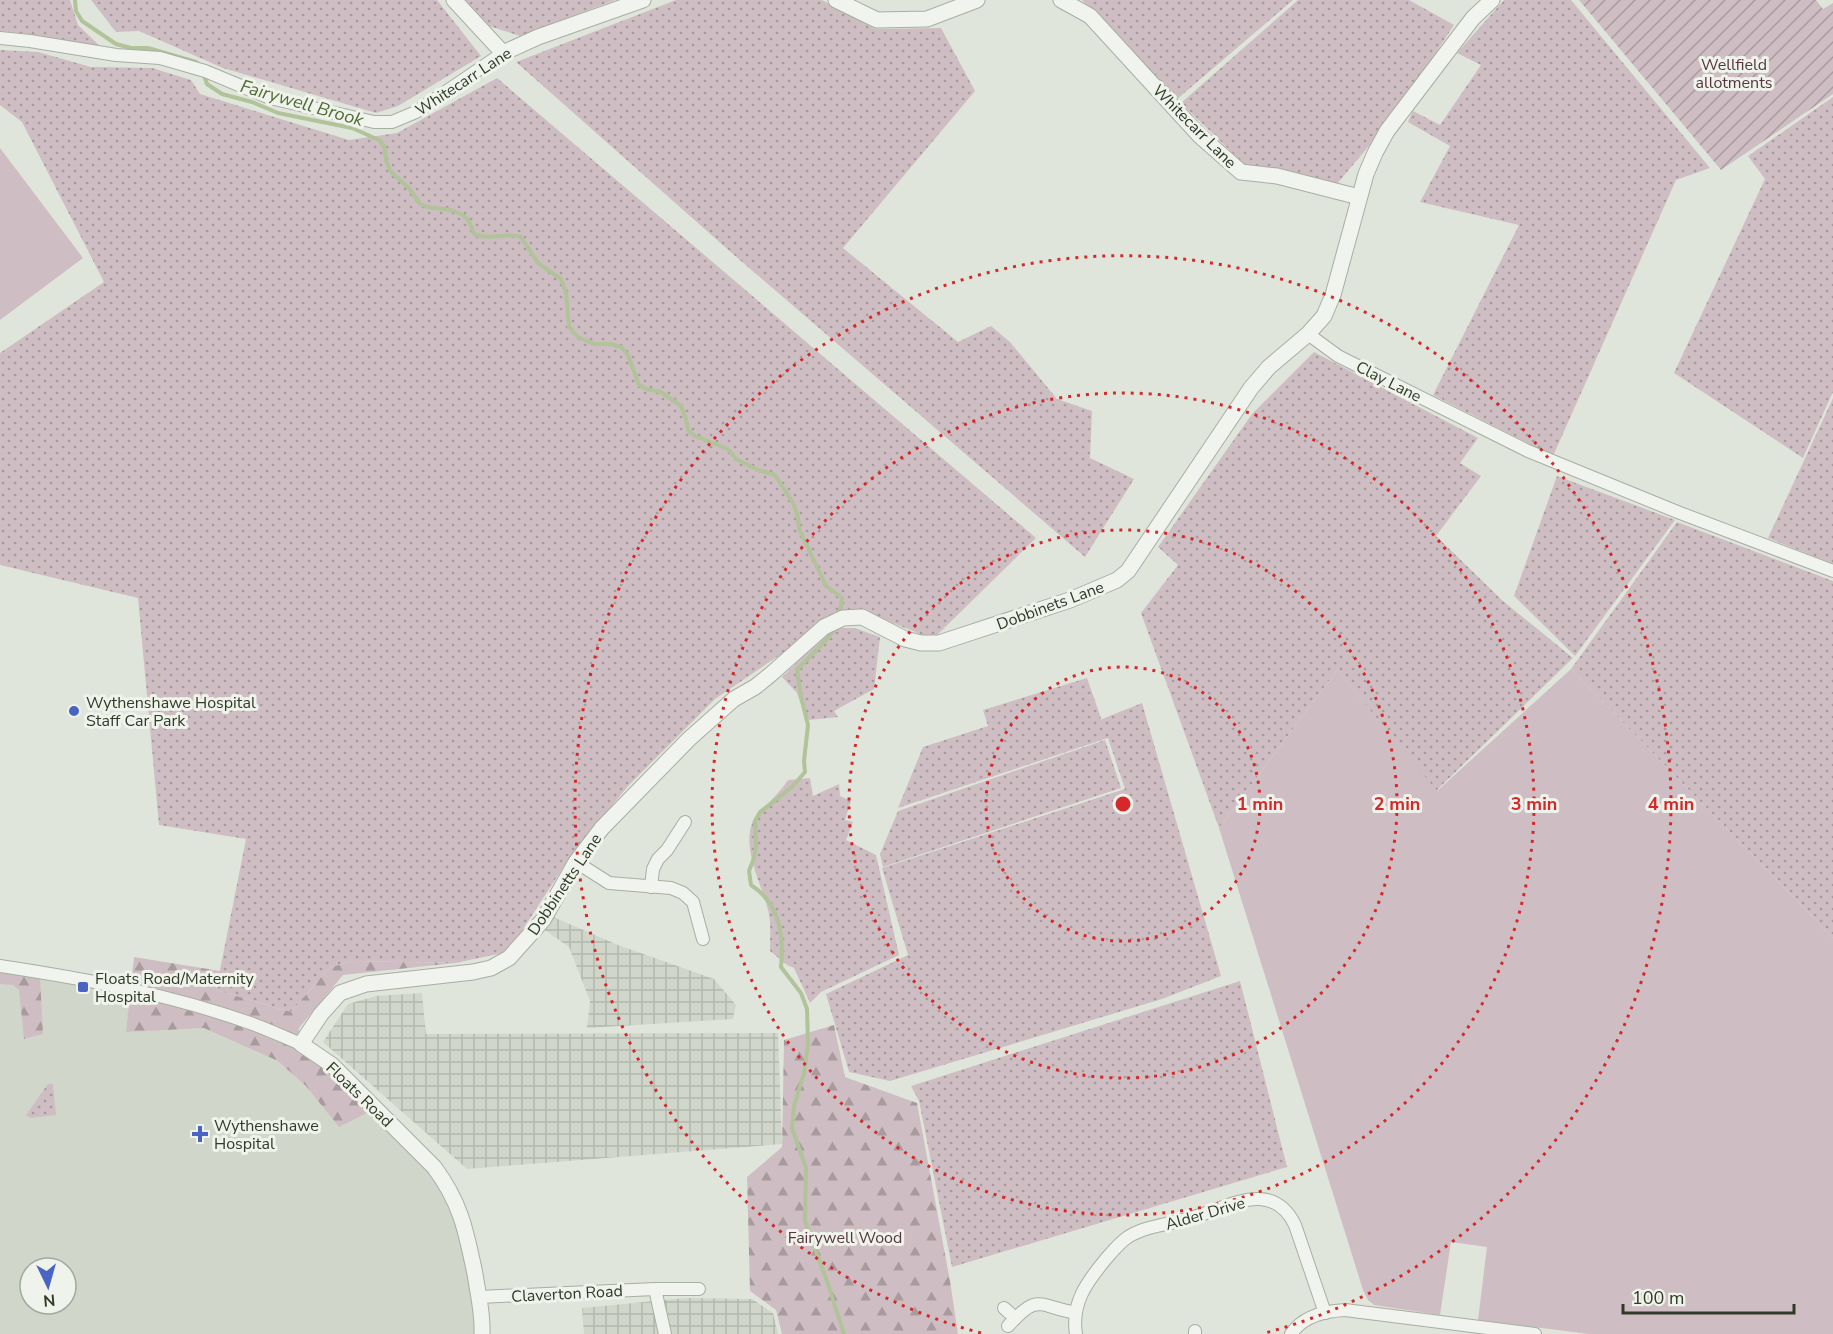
<svg xmlns="http://www.w3.org/2000/svg" width="1833" height="1334" font-family="'Nunito Sans',sans-serif">
	<style>
		.built { fill: #d0d6ca; fill-rule: evenodd }
		.industrial { fill: url(#industrial-grid) }
		.grass { fill: url(#grass-dots) }
		.forest { fill: url(#forest-firs) }
		.park { fill: #cebec3 }
		.garden { fill: url(#garden-furrows) }
		.lines { fill: none; stroke-linecap: round; stroke-linejoin: round }
		.stream { stroke: #b0c399; stroke-width: 4 }
		.minor-casing { stroke: #a7aea2; stroke-width: 14 }
		.tertiary-casing { stroke: #a7aea2; stroke-width: 17 }
		.minor { stroke: #f1f4ee; stroke-width: 12 }
		.tertiary { stroke: #f1f4ee; stroke-width: 15 }
		.ring { fill: none; stroke: #d62828; stroke-width: 3; stroke-dasharray: 3 6 }
		.poi-dot { fill: #4964c2; stroke: #eff3eb; stroke-width: 2 }
		.labels { text-anchor: middle; stroke-width: 6; stroke-linejoin: round; paint-order: stroke }
		.park-label { font-size: 16px; fill: #55363e; stroke: #eff3eb }
		.street-label { font-size: 16px; fill: #2f3a27; stroke: #eff3eb }
		.poi-label { font-size: 16px; fill: #2f3a27; stroke: #eff3eb; text-anchor: start }
		.water-label { font-size: 18px; font-style: italic; fill: #506a35; stroke: #eff3eb }
		.centre { fill: #d62828; stroke: #eff3eb; stroke-width: 3 }
		.ring-label { font-size: 18px; text-anchor: middle; font-weight: bold; fill: #d62828; stroke: #eff3eb; stroke-width: 6; stroke-linejoin: round; paint-order: stroke }
	</style>
	<defs>
		<pattern id="industrial-grid" width="8" height="8" patternUnits="userSpaceOnUse" patternTransform="scale(1.5)"><rect width="8" height="8" fill="#d0d6ca"/><path d="M0 4h8M4 0v8" fill="none" stroke="#b3b8ae"/></pattern>
		<pattern id="grass-dots" width="8" height="8" patternUnits="userSpaceOnUse" patternTransform="scale(1.5)"><rect width="8" height="8" fill="#cebec3"/><path d="M2 2h.1M6 6h.1" fill="none" stroke="#a89b9e" stroke-width="1.8" stroke-linecap="round"/></pattern>
		<pattern id="forest-firs" width="22" height="20" patternUnits="userSpaceOnUse" patternTransform="scale(1.5)"><rect width="22" height="20" fill="#cebec3"/><path d="M5 1l3.5 6h-7zM16 11l3.5 6h-7z" fill="#a89b9e"/></pattern>
		<pattern id="garden-furrows" width="10" height="10" patternUnits="userSpaceOnUse" patternTransform="scale(1.5)"><rect width="10" height="10" fill="#cebec3"/><path d="M-1 1l2-2M0 10L10 0M9 11l2-2" fill="none" stroke="#a89b9e"/></pattern>
	</defs>
	<rect width="100%" height="100%" fill="#e0e5dc"/>
	<path class="built" d="M0 966 118 986 301 1044 447 1184 482 1334H0ZM30 1268H66V1304H30Z"/>
	<g class="industrial">
		<polygon points="553,917 618,945 714,979 736,1005 733,1019 587,1028 590,1001 569,947 545,930"/>
		<polygon points="422,993 426,1034 778,1033 782,1144 467,1169 323,1042 348,1004 376,996"/>
		<polygon points="686,1298 752,1299 773,1313 778,1334 584,1334 582,1308"/>
	</g>
	<g class="grass">
		<polygon points="0,0 70,0 78,25 104,50 28,34 0,31"/>
		<polygon points="91,0 437,0 481,56 398,106 376,113 223,68 139,31 116,32"/>
		<polygon points="464,0 615,0 520,36 486,25"/>
		<polygon points="676,0 822,0 875,29 941,28 975,91 843,248 958,342 991,326 1010,342 1057,399 1092,411 1090,458 1134,479 1085,557 734,255 516,62"/>
		<polygon points="1082,0 1293,0 1176,100"/>
		<polygon points="1298,0 1409,0 1454,25 1396,114 1336,185 1248,168 1181,103"/>
		<polygon points="1504,0 1571,0 1710,168 1676,180 1553,456 1433,395 1519,225 1420,202 1450,146 1408,122 1413,111 1440,125 1481,65 1457,53"/>
		<polygon points="0,50 38,52 91,67 152,68 191,80 200,94 349,140 397,133 497,78 1036,538 933,639 870,614 827,616 790,648 715,699 628,786 570,857 508,952 455,963 351,961 329,968 291,1012 216,990 246,839 159,825 138,598 0,565 0,353 104,282 22,122 0,105"/>
		<polygon points="1833,97 1833,392 1803,458 1674,373 1765,179 1748,156"/>
		<polygon points="1314,352 1478,438 1460,463 1481,476 1436,536 1503,601 1573,658 1436,791 1337,670 1219,828 1141,613 1178,565 1158,547 1252,414"/>
		<polygon points="1833,398 1833,564 1768,538"/>
		<polygon points="1557,476 1675,520 1575,656 1514,596"/>
		<polygon points="1677,522 1833,581 1833,938 1571,669"/>
		<polygon points="841,628 855,628 880,637 874,689 834,711 838,717 809,720 802,707 797,693 782,677 826,634"/>
		<polygon points="1087,678 1102,721 1102,719 1142,703 1221,976 1162,999 890,1081 849,1072 826,994 908,955 882,868 1125,789 1108,738 898,808 923,747 988,726 983,710"/>
		<polygon points="1105,740 1121,788 883,867 880,854 898,811"/>
		<path d="M810 778 813 796 839 784 840 796 851 801 845 820 853 822 846 840 876 855 899 955 821 992 810 1003 794 968 787 965 770 951C770 939 771 926 769 914 763 886 742 853 752 823 755 815 781 792 788 780Z"/>
		<polygon points="1240,981 1287,1167 952,1267 919,1101 911,1086"/>
		<polygon points="48,1084 53,1084 56,1115 30,1118 26,1115"/>
	</g>
	<g class="forest">
		<polygon points="134,957 220,971 216,990 291,1012 329,968 351,961 455,963 343,975 299,1028 298,1052 332,1075 367,1113 339,1127 306,1086 278,1061 204,1028 126,1032"/>
		<polygon points="0,972 40,978 43,1034 24,1039 19,990 13,985 0,984"/>
		<polygon points="834,1025 845,1077 917,1103 950,1281 958,1334 782,1334 776,1310 750,1291 747,1177 782,1147 784,1040"/>
	</g>
	<g class="park">
		<polygon points="0,148 83,258 0,320"/>
		<polygon points="1571,669 1833,938 1833,1334 1589,1334 1478,1320 1487,1247 1451,1242 1440,1315 1374,1305 1368,1300 1363,1290 1219,828 1337,670 1437,791"/>
	</g>
	<polygon class="garden" points="1579,0 1816,0 1823,9 1833,3 1833,94 1721,170"/>
	<g class="lines">
		<g class="stream">
			<polyline points="75,0 76,11 82,21 116,44 131,48 148,48 196,62 200,65"/>
			<path d="M204 75 207 84 222 94 252 102 278 113 352 128 379 140 385 148 386 160 390 171 409 188 420 204 427 207 451 210 463 215 469 221 474 234C493 241 504 232 521 237L538 263 561 279 566 293 569 327 578 337 594 344H610L621 347 628 355 639 385 646 389 661 392 681 406 686 419 688 430 695 436 728 449 736 459 758 470 775 475 793 503 798 517 799 529 826 586 842 598 840 616"/>
			<path d="M834 628 829 637 797 670 801 697 808 725 804 761 805 772 792 787 760 812 755 821 756 846 754 858 749 871 751 885C780 904 784 935 781 967L801 993 807 1009 808 1043 804 1073 794 1106 792 1128 806 1168 805 1221 828 1284 844 1334"/>
		</g>
		<g class="minor-casing">
			<g id="minor">
				<polyline points="0,38 30,41 116,55 160,58 205,71 270,98 374,122 392,122 416,112 503,53"/>
				<polyline points="1308,334 1338,356 1528,451 1680,513 1833,571"/>
				<polyline points="576,862 609,883 671,888 683,893 693,902 703,939"/>
				<polyline points="651,887 653,869 658,859 667,850 685,822"/>
				<path d="M0 966C85 979 169 994 250 1023 267 1029 284 1037 301 1044"/>
				<polyline points="655,1289 665,1334"/>
				<polyline points="479,1297 655,1289 699,1289"/>
				<polyline points="1004,1308 1015,1318"/>
				<path d="M1008 1326C1039 1292 1037 1306 1076 1313"/>
				<polyline points="1195,1331 1195,1334"/>
				<path d="M1076 1334C1071 1303 1087 1282 1105 1260 1112 1252 1119 1243 1128 1237 1147 1225 1173 1224 1194 1217 1229 1207 1272 1178 1295 1225L1325 1313"/>
				<path d="M1291 1334C1303 1316 1325 1311 1345 1310L1535 1334"/>
			</g>
		</g>
		<g class="tertiary-casing">
			<g id="tertiary">
				<polyline points="454,0 503,53 538,37 643,0"/>
				<polyline points="836,0 877,20 927,19 977,0"/>
				<polyline points="1061,0 1090,16 1199,135 1241,172 1277,176 1359,197"/>
				<path d="M482 1334C483 1313 478 1294 475 1274 466 1231 461 1203 434 1167L332 1065 301 1044 321 1014 340 993 366 984 473 972 491 968 509 958 543 920 576 862 602 828 689 739 734 699 755 687 770 675 824 627 843 618 862 617 905 639 921 643H939L1070 600 1117 580 1128 571 1251 388 1269 367 1308 334 1324 316 1333 295 1366 174 1375 153 1387 131 1473 18 1492 0"/>
			</g>
		</g>
		<use href="#minor" class="minor"/>
		<use href="#tertiary" class="tertiary"/>
	</g>
	<g class="ring">
		<circle cx="1123" cy="804" r="137"/>
		<circle cx="1123" cy="804" r="274"/>
		<circle cx="1123" cy="804" r="411"/>
		<path d="M981 1333A548 548 0 1 1 1265 1333"/>
	</g>
	<g class="poi-dot">
		<circle cx="74" cy="711" r="6"/>
		<rect x="77" y="981" width="12" height="12" rx="3"/>
		<path d="M197 1125h6v6h6v6h-6v6h-6v-6h-6v-6h6z"/>
	</g>
	<g class="labels">
		<g class="park-label">
			<text x="1734" y="70">Wellfield<tspan x="1734" dy="18">allotments</tspan></text>
			<text x="845" y="1243">Fairywell Wood</text>
		</g>
		<g class="street-label">
			<text transform="translate(463 81) rotate(-33)" y="6">Whitecarr Lane</text>
			<text transform="translate(1195 126) rotate(45)" y="6">Whitecarr Lane</text>
			<text transform="translate(1389 381) rotate(27)" y="6">Clay Lane</text>
			<text transform="translate(1050 605) rotate(-20)" y="6">Dobbinets Lane</text>
			<text transform="translate(564 884) rotate(-56)" y="6">Dobbinetts Lane</text>
			<text transform="translate(360 1094) rotate(44)" y="6">Floats Road</text>
			<text transform="translate(1205 1213) rotate(-16)" y="6">Alder Drive</text>
			<text transform="translate(567 1293) rotate(-3)" y="6">Claverton Road</text>
		</g>
		<g class="poi-label">
			<text x="86" y="708">Wythenshawe Hospital<tspan x="86" dy="18">Staff Car Park</tspan></text>
			<text x="95" y="984">Floats Road/Maternity<tspan x="95" dy="18">Hospital</tspan></text>
			<text x="214" y="1131">Wythenshawe<tspan x="214" dy="18">Hospital</tspan></text>
		</g>
		<g class="water-label">
			<text transform="translate(302 103) rotate(16)" y="6">Fairywell Brook</text>
		</g>
	</g>
	<circle cx="1123" cy="804" r="9" class="centre"/>
	<g class="ring-label">
		<text x="1260" y="810">1 min</text>
		<text x="1397" y="810">2 min</text>
		<text x="1534" y="810">3 min</text>
		<text x="1671" y="810">4 min</text>
	</g>
	<g transform="translate(48 1286) rotate(175)"><circle r="28" fill="#eff3eb" stroke="#a2a99d" stroke-width="1.5"/>
	<path d="M0-4.5L10 22L0 15L-10 22Z" fill="#4964c2"/>
	<text y="-9" font-size="16" font-weight="bold" text-anchor="middle" fill="#2f3a27">N</text>
	</g>
	<path d="M1623 1304v9h171v-9" fill="none" stroke="#2f3a27" stroke-width="3"/>
	<text x="1632" y="1304" font-size="18" fill="#2f3a27" stroke="#eff3eb" stroke-width="4.5" paint-order="stroke">100 m</text>
</svg>
